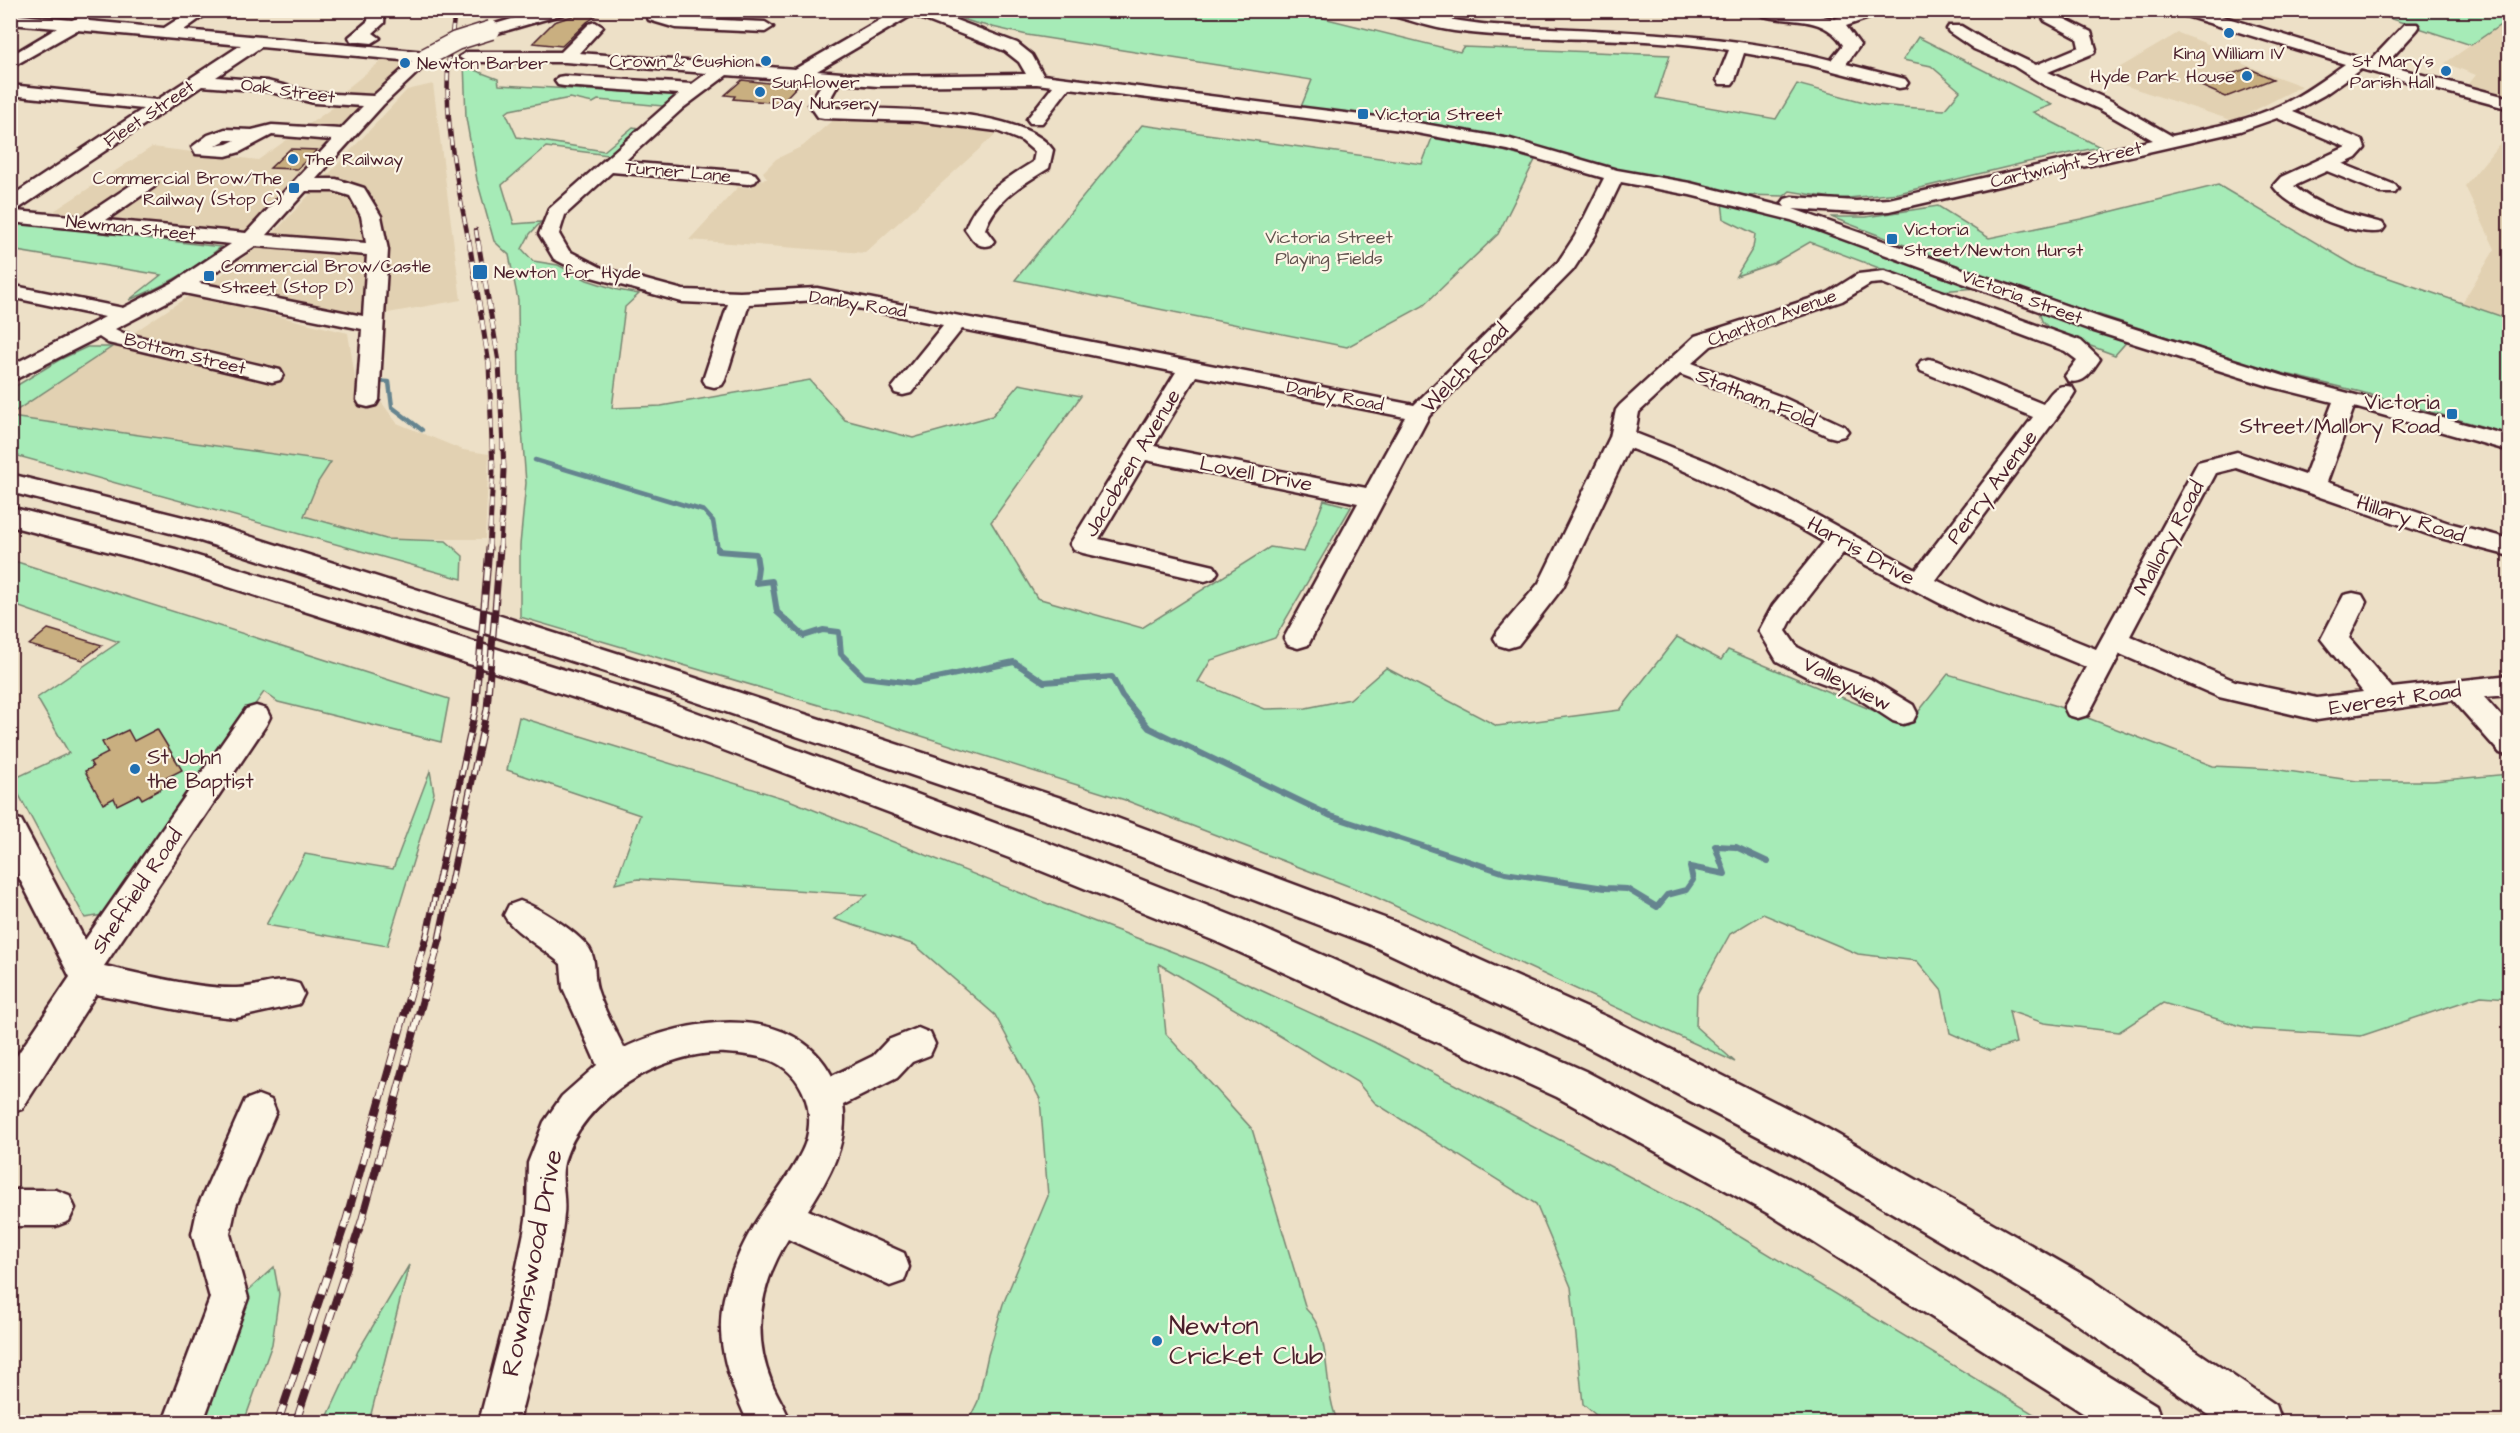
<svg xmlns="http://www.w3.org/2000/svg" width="2520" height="1433" font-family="'Architects Daughter',sans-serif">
<rect width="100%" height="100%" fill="#ede0c7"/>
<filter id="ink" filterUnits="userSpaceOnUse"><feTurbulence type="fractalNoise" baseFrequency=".0167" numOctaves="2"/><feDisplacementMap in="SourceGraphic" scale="12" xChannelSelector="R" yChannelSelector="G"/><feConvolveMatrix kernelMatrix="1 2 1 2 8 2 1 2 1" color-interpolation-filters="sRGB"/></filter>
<g filter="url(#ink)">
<g fill="#e2d1b2">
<polygon points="2509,19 2509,97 2468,85 2476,75 2445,63"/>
<polygon points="2178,33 2232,53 2243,64 2302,86 2234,121 2102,78"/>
<polygon points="385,58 409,61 361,108 245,234 54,211 152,147 258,160 338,104 345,90"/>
<polygon points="433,84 461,300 354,319 210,284 270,237 407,90"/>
<polygon points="835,118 932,124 998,132 865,253 689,240 738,187 750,188 758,180 767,179 763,172 776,159 803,146"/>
<polygon points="2509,132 2509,319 2462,303 2495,249 2465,186"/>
<polygon points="190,295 348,333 360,408 382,403 397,423 463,450 489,454 485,539 386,539 304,516 318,482 330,462 11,417 11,414"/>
</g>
<g fill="#a6ebb7" stroke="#788571" stroke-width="1.5">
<polygon points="1291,10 1460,52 1463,47 1670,55 1656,98 1776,119 1797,84 1875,105 1944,110 1960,91 1931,66 1903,60 1918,37 2052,105 2033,112 2100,147 2028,162 1899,193 1838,199 1790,191 1784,196 1742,195 1625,171 1511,139 1420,122 1301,107 1312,80 1027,35 975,23 938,11"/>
<polygon points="2367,11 2509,11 2509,19 2471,45"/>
<polygon points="472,61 474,70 498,79 499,85 676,95 663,106 598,100 593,103 570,98 510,110 506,113 517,137 604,151 633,127 639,128 608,155 546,147 502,185 514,224 541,222 530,234 522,249 533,261 558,265 587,280 618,290 639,294 625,307 612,408 661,406 810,380 845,420 913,438 992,416 1019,384 1081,396 991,522 1037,598 1142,628 1270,547 1304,552 1324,500 1351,507 1275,638 1211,660 1198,682 1265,709 1306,708 1350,699 1386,668 1497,726 1620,710 1677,637 1721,660 1728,650 1908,725 1948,674 2054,705 2213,766 2273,769 2357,781 2433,781 2509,774 2509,998 2481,996 2361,1036 2251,1029 2163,1003 2119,1032 2044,1023 2009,1011 2016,1043 1990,1051 1950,1033 1942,991 1917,961 1858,954 1763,914 1730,934 1697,994 1696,1027 1735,1062 1369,894 1125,800 880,723 520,617 520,545 526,483 519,390 518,300 509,255 494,241 477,180 466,118 464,62"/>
<polygon points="1142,125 1422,164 1432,138 1503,151 1535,160 1498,234 1423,306 1347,347 1015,280"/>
<polygon points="2218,185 2357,267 2509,319 2509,434 2361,392 2265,369 2017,288 1831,217 1866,217 1938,206 1989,238 2081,219"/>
<polygon points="1722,202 1833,233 1977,288 1940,291 1810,242 1774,263 1736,276 1753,248 1755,234 1724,219"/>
<path d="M10 222 221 247C189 272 167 285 129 300L161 275 11 250Z"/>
<polygon points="2038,309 2129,339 2115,355 2053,332 2042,321"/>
<polygon points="87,347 112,347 11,414 11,389 59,360"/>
<polygon points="11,417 331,462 318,482 304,516 386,539 446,541 463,556 462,579 11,454"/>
<polygon points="11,560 449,699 441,742 278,702 264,692 103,915 85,918 11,780 69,753 37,698 119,642 11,604"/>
<path d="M519 717 789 800 1033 898 1199 962 1374 1042 1714 1221 2047 1422H1604L1583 1404 1571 1287 1536 1204 1375 1103 1357 1082 1159 964 1166 1034 1252 1129 1306 1309C1333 1334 1322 1389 1338 1422H968L978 1401 988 1355 1003 1304 1048 1196 1040 1099 995 1015 915 945 834 919 867 895 638 879 615 884 640 815 507 770Z"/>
<polygon points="430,771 434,793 387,946 266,925 305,854 393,869"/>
<polygon points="409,1265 369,1422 325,1422 358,1351"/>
<polygon points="274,1267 279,1294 272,1344 244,1422 194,1422 240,1298"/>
</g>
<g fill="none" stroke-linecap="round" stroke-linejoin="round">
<g stroke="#65848f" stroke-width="4.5">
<polyline points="374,381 389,382 392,407 422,430"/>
<polyline points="535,460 704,511 713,521 718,550"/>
</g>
<polyline stroke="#65848f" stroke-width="6" points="718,548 718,551 756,554 758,567 756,583 772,581 777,612 804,636 823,630 839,632 841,654 864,677 913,683 1014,662 1044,682 1112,677 1122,696 1149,728 1331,816 1505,873 1605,888 1627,889 1657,907 1667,895 1686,890 1693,880 1690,867 1725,874 1715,846 1736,847 1768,862"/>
</g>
<g fill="#c9af80" stroke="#4a1f2b" stroke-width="1.5">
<polygon points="591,10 605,10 587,22 562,46 533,43 554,22"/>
<polygon points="2248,68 2273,79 2226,97 2201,86"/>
<polygon points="742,80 797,86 781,103 733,99 735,96 725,95"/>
<polygon points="290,149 317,150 297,169 270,168"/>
<polygon points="48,629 102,645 83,660 29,645"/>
<polygon points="157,729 182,770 166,778 170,784 142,799 139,794 117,805 114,798 103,804 85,771 93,767 90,762 108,753 102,742 128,730 134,741"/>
</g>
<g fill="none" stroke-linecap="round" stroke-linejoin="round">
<g stroke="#4a1f2b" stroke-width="5">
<g id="minor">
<path d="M192 10H212L184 30 426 52 434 57 383 105 316 179H336L364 188 381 216 388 250 379 400 376 405 368 407 360 405 357 400 362 329 184 293 115 329 123 333 280 370 283 375 280 380 272 382 108 343 99 337 10 382V366L105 317 10 297V285L123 308 174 282 231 244 10 222V197L143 109 10 95V85L157 100 241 45 77 30 10 68V56L57 28 10 24V14L72 20 81 16 87 18 89 21 164 28ZM261 47 412 61 373 96 314 93 267 81 216 77ZM202 86 267 91 314 103 363 106 341 129 272 125 252 130 225 129 208 135 192 147 196 154 226 156 240 152 272 135 332 140 246 233 106 220 154 187 157 183 154 179H140L83 217 15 211ZM226 140H235L227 144 215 146ZM306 191H334L350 196 361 216 366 243 266 235ZM255 246 367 255 363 316 199 283Z"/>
<polygon points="369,10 385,10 384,23 373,33 380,38 372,43 351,41 349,37 368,21"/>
<polygon points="542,10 569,10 567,13 491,35 483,30 485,27"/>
<path d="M897 10H929L1017 43 1032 55 1043 75 1401 120 1510 139 1617 170 1690 183 1785 207 1782 203 1785 199 1792 197 1856 201 1889 199 2153 140 2099 109 2044 85 2014 66 1974 49 1949 32 1947 29 1949 26H1961L1986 41 2036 65 2079 47 2077 38 2045 21 2043 18 2051 13 2057 15 2091 32 2096 49 2094 53 2048 72 2111 101 2172 136C2209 128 2247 121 2281 105 2304 94 2324 79 2345 64L2176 13 2174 10H2201L2370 61 2405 24H2417L2419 27 2417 30 2385 65 2510 98V109L2361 69 2324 95 2293 112 2362 140 2365 148 2356 158 2343 164 2395 185 2398 189 2395 193H2381L2327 171 2294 186C2319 208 2351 215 2382 223L2385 227 2382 231C2355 238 2289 209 2273 186L2281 177 2346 147 2277 118 2240 131 1889 211 1856 213 1793 209 2104 319 2284 376 2510 436V451L2354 407 2327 482 2449 523 2510 539V556L2433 536 2236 468 2216 473 2130 636 2235 681 2317 698 2363 692 2321 639 2344 595 2353 593 2362 595 2366 602 2349 638 2392 688 2510 675V695L2484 697 2510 726V756L2500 753 2453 700 2317 720 2219 697 2120 654 2088 715 2078 718 2068 715 2064 707 2086 667 1974 621 1843 553 1793 617 1786 631 1797 647 1829 664 1870 679 1913 705 1917 713 1913 721 1903 724 1893 721 1850 693 1809 678 1777 661 1759 631 1773 605 1824 542C1760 505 1697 474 1629 448L1563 587 1518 645 1508 648 1498 645 1494 638 1498 631 1539 583 1610 437 1616 410 1620 405 1695 336 1828 293 1858 274 1884 271 1891 273 2081 341 2100 359C2091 372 2085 385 2068 381L2065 376 2077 360 2065 351 1882 283 1870 284 1842 301 1711 346 1692 363 1782 397 1844 426 1848 431 1844 436 1836 438 1828 436 1766 407 1680 374 1639 412 1635 433 1709 462 1789 500 1916 570 2033 417 1921 371 1918 366 1921 361 1929 359 1937 361 2043 404C2052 392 2056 383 2072 387L2075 392 2072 397 1936 580 1992 607 2096 649 2198 462 2237 452 2305 475 2333 402 2269 386 2088 329 1791 220 1690 195 1621 182 1595 236 1573 270 1429 416 1308 645 1298 648 1288 645 1284 638 1358 503 1146 460 1099 539 1214 566 1218 572 1214 578 1205 581 1083 553 1074 550 1070 544 1176 372 962 329 911 393 903 395 895 393 892 388 943 325 817 300 749 304 725 380 722 385 714 387 706 385 703 380 728 304 682 302 588 276 554 259 539 234 549 209 679 94 564 86 558 85 555 81 558 77 564 76 692 84 707 73 565 62H467L459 57 467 52H561L589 24 595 22 603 27 579 53 795 69ZM912 15 1005 51 1019 62 1026 74 878 76 817 71ZM727 75 823 82 809 104 818 117 824 118 917 121 997 131 1022 141 1035 152 1033 162C1004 180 977 196 965 229 973 240 977 249 991 245L994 241 985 229C996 199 1023 184 1049 168L1053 150C1023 106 880 109 829 108L827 104 839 83 878 86 1037 84 1053 86 1027 119 1030 123H1042L1069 88 1401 130 1508 150 1604 178 1575 236 1558 262 1414 405 817 288 740 292 683 290 602 268 569 251 559 234 565 215 612 172 748 184 755 182 758 178 755 174 748 172 624 162 683 108ZM1196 376 1405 417 1366 488 1154 446Z"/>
<path d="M1381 10C1421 10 1455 23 1494 25 1607 32 1720 31 1831 60L1843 45C1821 8 1771 28 1754 10H1801L1834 19 1861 10H1886L1884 13 1846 26 1860 45 1846 64 1905 79 1908 83 1905 87 1899 88 1810 65 1744 53 1735 80 1732 84H1720L1717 80 1729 50C1638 34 1545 43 1454 31 1431 28 1407 19 1383 13Z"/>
<polygon points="655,12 677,18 765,22 773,27 765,32 676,28 649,20 647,17"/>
<path d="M256 706 266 709 270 717 266 725 104 966C143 974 196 989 236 988 258 988 277 976 299 984L304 994 299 1004 236 1018 199 1014 96 994 22 1109 10 1113V1066L70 977 10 860V817L21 820 85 940 246 709Z"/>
<path d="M520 901C540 908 576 931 589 948 597 960 593 976 597 989 603 1009 615 1029 624 1048 686 1018 793 1001 832 1076L873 1056 888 1040 918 1028 930 1033 935 1044 930 1055 912 1062 897 1078 843 1105C849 1143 828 1179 808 1210L904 1253 909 1267 904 1281 890 1286 788 1239C761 1283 751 1331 771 1381 776 1395 786 1408 790 1422H748C730 1383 714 1342 724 1298 730 1273 741 1247 754 1225 769 1200 789 1178 802 1151 819 1117 805 1072 767 1059 754 1055 740 1054 726 1053 663 1050 581 1099 564 1163 560 1179 566 1197 564 1214 562 1240 555 1265 551 1291 544 1335 528 1378 519 1422H479L508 1310 524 1232 527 1212 528 1163 544 1122 562 1096 597 1065 563 988 561 964C546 950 512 931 504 915L509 905Z"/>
<polygon points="258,1095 271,1100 276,1112 236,1206 230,1234 248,1298 203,1422 163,1422 210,1298 192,1234 198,1206 245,1100"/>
<polygon points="10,1190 56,1190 69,1195 75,1208 69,1221 56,1226 10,1226"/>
</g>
</g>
<g stroke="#4a1f2b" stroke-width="5">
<g id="highway">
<polygon points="10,474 211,524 692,677 1082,805 1395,922 1607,1017 1826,1128 2092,1280 2276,1405 2282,1422 2219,1422 2060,1312 1796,1156 1579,1043 1369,944 1058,825 670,693 194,539 10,492"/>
<polygon points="10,507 175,549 671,703 1038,839 1241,919 1585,1071 1799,1184 2156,1405 2162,1422 2097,1422 1769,1214 1557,1097 1215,941 1012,859 647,721 157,564 10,526"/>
</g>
</g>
<use href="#minor" fill="#fcf5e5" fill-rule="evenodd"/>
<use href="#highway" fill="#fcf5e5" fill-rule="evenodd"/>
<g stroke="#4a1f2b" stroke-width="4.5">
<g id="rail-far3">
<path d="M455 10C453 30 449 50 448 69 445 128 458 186 469 243"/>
<polyline points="476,230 478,243"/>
</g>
</g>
<g stroke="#4a1f2b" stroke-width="5">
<g id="rail-far2">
<polyline points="469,241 489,364 493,472 489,550"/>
<polyline points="478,241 499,362 504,470 500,550"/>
</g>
</g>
<g stroke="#4a1f2b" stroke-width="7">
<g id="rail-far1">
<polyline points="426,939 475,711 489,548"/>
<polyline points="439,939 487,709 500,548"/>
</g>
</g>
<g stroke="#4a1f2b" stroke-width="8">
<g id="rail">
<polyline points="278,1422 346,1221 426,938"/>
<polyline points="296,1422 362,1220 440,938"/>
</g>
</g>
<use href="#rail-far3" stroke="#fcf5e5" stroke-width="3" stroke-dasharray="8" stroke-linecap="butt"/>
<use href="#rail-far2" stroke="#fcf5e5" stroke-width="4" stroke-dasharray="10" stroke-linecap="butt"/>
<use href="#rail-far1" stroke="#fcf5e5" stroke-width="4.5" stroke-dasharray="14" stroke-linecap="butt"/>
<use href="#rail" stroke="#fcf5e5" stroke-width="6" stroke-dasharray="17" stroke-linecap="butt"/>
<g stroke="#4a1f2b" stroke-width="21" stroke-linecap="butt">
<polyline id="minor-bridge" points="426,57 456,41 491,30"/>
</g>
<use href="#minor-bridge" stroke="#fcf5e5" stroke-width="18"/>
</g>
</g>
<g fill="#1f6fb2" stroke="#fcf5e5" stroke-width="2">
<circle cx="2229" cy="33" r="6"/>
<circle cx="766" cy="61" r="6"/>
<circle cx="405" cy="63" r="6"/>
<circle cx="2446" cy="71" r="6"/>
<circle cx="2247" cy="76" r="6"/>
<circle cx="760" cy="92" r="6"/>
<rect x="1357" y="108" width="12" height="12" rx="3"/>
<circle cx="293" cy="159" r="6"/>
<rect x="288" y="182" width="12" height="12" rx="3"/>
<rect x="1886" y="233" width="12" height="12" rx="3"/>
<rect x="472" y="264" width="16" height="16" rx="3"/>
<rect x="203" y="270" width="12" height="12" rx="3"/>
<rect x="2446" y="408" width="12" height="12" rx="3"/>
<circle cx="135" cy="769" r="6"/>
<circle cx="1157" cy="1341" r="6"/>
</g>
<g text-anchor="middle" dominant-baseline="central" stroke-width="4.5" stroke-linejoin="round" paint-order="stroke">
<g font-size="18" fill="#4a1f2b" stroke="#fcf5e5" text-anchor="start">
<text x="2229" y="53" text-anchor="middle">King William IV</text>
<text x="754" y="61" text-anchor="end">Crown &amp; Cushion</text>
<text x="2434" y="61" text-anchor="end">St Mary's<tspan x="2434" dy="21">Parish Hall</tspan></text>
<text x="417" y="63">Newton Barber</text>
<text x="2235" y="76" text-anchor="end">Hyde Park House</text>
<text x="772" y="82">Sunflower<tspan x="772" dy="21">Day Nursery</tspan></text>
<text x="1375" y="114">Victoria Street</text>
<text x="305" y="159">The Railway</text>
<text x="282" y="178" text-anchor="end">Commercial Brow/The<tspan x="282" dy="21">Railway (Stop C)</tspan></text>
<text x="1904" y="229">Victoria<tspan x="1904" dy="21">Street/Newton Hurst</tspan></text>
<text x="221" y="266">Commercial Brow/Castle<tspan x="221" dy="21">Street (Stop D)</tspan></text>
<text x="494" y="272">Newton for Hyde</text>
</g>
<g font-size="18" fill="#4a1f2b" stroke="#fcf5e5">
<text transform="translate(288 91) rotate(8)">Oak Street</text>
<text transform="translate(149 114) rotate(-34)">Fleet Street</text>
<text transform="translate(2066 165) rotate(-13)">Cartwright Street</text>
<text transform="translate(678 172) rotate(5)">Turner Lane</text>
<text transform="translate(131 228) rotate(6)">Newman Street</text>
<text transform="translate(2022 297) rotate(20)">Victoria Street</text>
<text transform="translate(858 304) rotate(9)">Danby Road</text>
<text transform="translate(1772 318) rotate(-20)">Charlton Avenue</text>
<text transform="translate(185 354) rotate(14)">Bottom Street</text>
<text transform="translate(1335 396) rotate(11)">Danby Road</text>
</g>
<g font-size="18" fill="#61524e" stroke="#fcf5e5">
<text x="1329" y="237">Victoria Street<tspan x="1329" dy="21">Playing Fields</tspan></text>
</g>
<g font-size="21" fill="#4a1f2b" stroke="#fcf5e5">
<text transform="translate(1465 368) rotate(-46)">Welch Road</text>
<text transform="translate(1756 398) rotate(22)">Statham Fold</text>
<text transform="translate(1132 463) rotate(-59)">Jacobsen Avenue</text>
<text transform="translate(1256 474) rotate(11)">Lovell Drive</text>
<text transform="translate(1992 487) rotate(-53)">Perry Avenue</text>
<text transform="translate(2411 519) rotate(18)">Hillary Road</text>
<text transform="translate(2169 538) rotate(-62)">Mallory Road</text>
<text transform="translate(1861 551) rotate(29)">Harris Drive</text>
<text transform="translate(1847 684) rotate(27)">Valleyview</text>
<text transform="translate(2395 699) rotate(-8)">Everest Road</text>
<text transform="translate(137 891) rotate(-56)">Sheffield Road</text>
</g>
<g font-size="21" fill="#4a1f2b" stroke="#fcf5e5" text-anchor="end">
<text x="2440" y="402">Victoria<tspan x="2440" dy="24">Street/Mallory Road</tspan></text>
<text x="147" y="757" text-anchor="start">St John<tspan x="147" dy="24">the Baptist</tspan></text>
</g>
<g font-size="26" fill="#4a1f2b" stroke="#fcf5e5">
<text transform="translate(532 1263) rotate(-79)">Rowanswood Drive</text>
</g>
<g font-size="26" fill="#4a1f2b" stroke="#fcf5e5" text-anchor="start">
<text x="1169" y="1326">Newton<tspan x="1169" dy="30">Cricket Club</tspan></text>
</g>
</g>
<rect width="2520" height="1433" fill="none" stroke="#fcf5e5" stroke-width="36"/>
<rect x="18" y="18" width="2484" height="1397" fill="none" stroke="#4a1f2b" stroke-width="2" filter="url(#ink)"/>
</svg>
